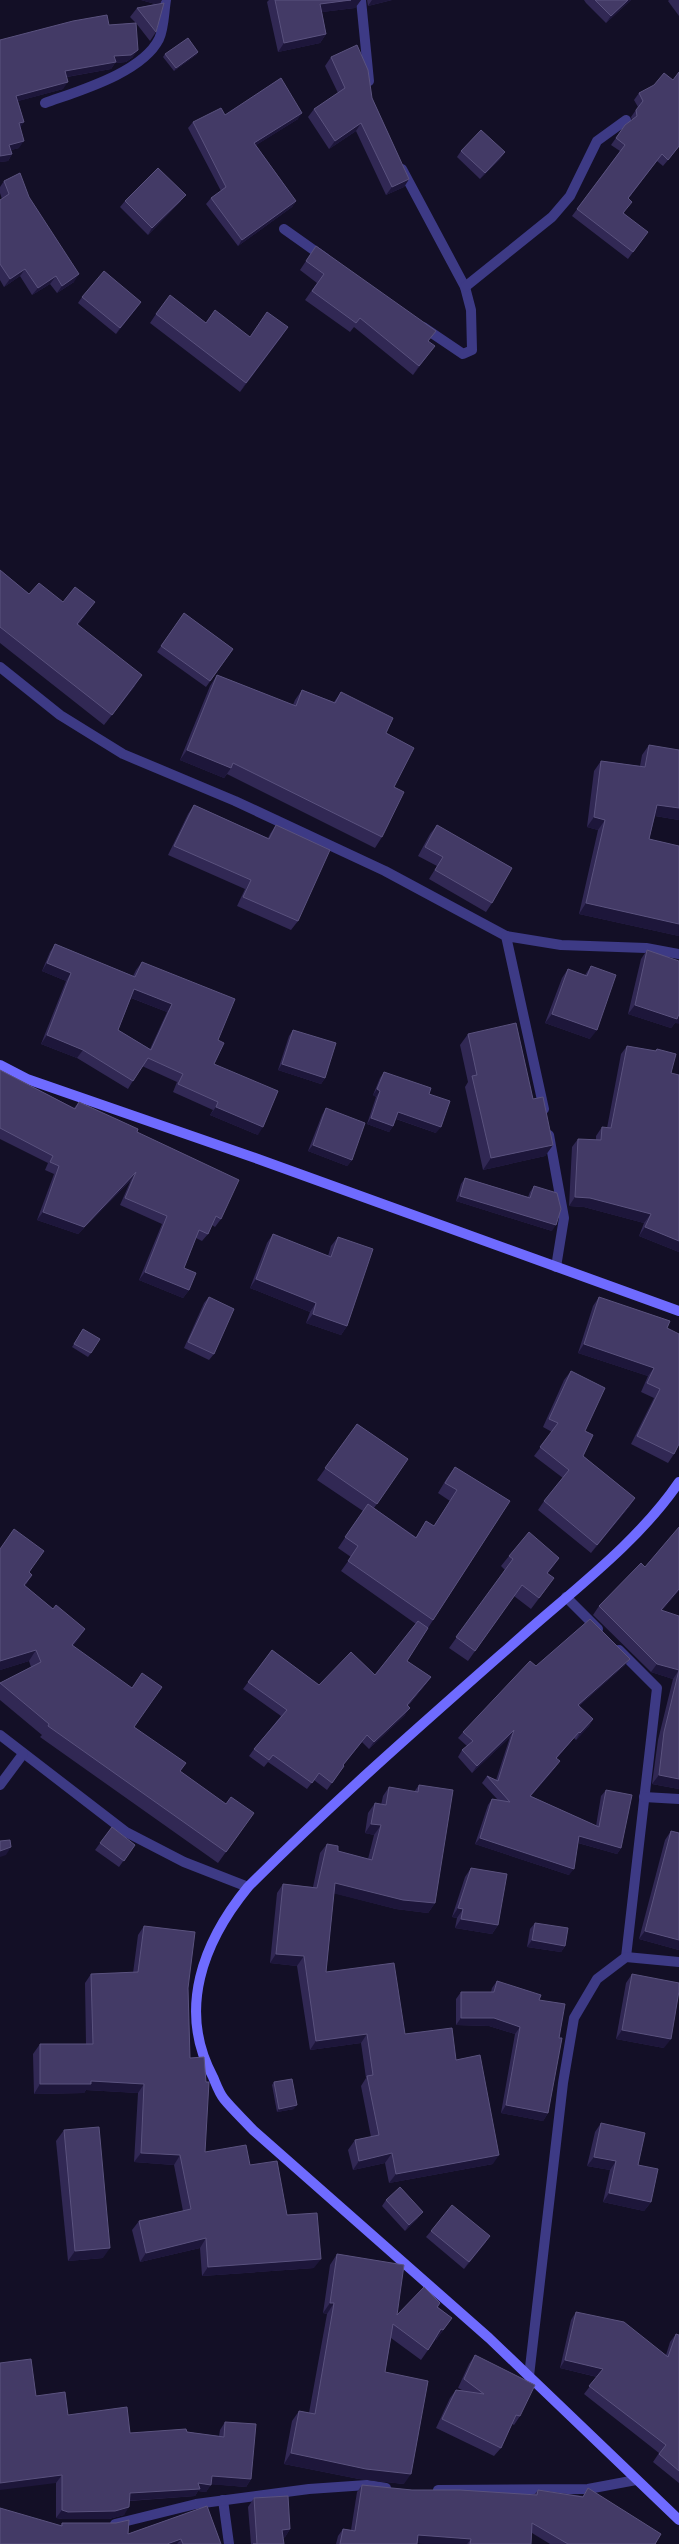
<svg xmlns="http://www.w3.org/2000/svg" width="679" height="2544" font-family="'PT Sans',sans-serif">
<rect width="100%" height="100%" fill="#130f26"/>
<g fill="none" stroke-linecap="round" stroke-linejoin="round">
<g stroke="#3d3a85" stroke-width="10">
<polyline points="361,0 369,81"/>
<path d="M45 103C78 91 142 73 159 39 164 29 164 12 166 0"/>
<polyline points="402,169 465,287 471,310 472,350 463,354 423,327"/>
<polyline points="284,229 325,258"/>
<polyline points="465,287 552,217 570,196 597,141 626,120"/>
<polyline points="0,667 60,715 123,754 235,801 385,871 506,936"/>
<polyline points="544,1109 506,936 561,945 646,948 679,954"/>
<polyline points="549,1135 564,1218 556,1267"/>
<polyline points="566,1597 598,1629"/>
<polyline points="619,1650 657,1688 626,1957"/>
<polyline points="0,1735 126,1832 184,1862 248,1887"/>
<polyline points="0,1785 23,1754"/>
<polyline points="644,1797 679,1799"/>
<polyline points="529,2376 563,2083 574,2018 597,1979 626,1957 679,1962"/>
<polyline points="438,2490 588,2489 636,2480"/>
<polyline points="223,2500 229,2544"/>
<polyline points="115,2524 196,2504 309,2489 367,2485 386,2488"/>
</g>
<g stroke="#6f6bff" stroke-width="10">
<polyline points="0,1065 27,1079 258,1159 679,1311"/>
<path d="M679 1482C638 1542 576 1588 522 1636 429 1718 336 1799 248 1887 203 1942 177 2010 213 2077 216 2084 219 2093 224 2099 233 2110 244 2120 253 2130L489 2338 679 2520"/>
</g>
</g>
<g fill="#312854" fill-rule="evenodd">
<polygon points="141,0 162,0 160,3 156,32 150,41 136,23 133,57 126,62 115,63 111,69 67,77 63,89 18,101 24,122 20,127 19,148 11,150 12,154 8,161 0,162 0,40 109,25 136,23 130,17 137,8 155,4"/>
<polygon points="269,0 361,0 355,8 322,12 326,34 320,43 278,52 267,2"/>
<polygon points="367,0 392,0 368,6"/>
<polygon points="584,0 631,0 606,23 586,3"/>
<polygon points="669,0 679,0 679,16 668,1"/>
<polygon points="198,52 196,55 174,71 163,57 165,54"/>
<polygon points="331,57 372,98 409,179 404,187 386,195 356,131 329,149 308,117 314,109 338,93 325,66"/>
<polygon points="679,72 679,147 663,166 657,161 628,199 624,213 643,238 628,259 572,216 620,151 611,145 625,125 632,120 631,117 638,107 634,100 639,93 673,80"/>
<polygon points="225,115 298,119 256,145 296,201 292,207 238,246 206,204 211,198 221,191 188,128 193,122"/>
<polygon points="461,151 505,152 500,159 480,179 457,157"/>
<polygon points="4,181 29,197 74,282 57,293 50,284 32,295 20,276 4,287 0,280 0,200 2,199 0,193 0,187"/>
<polygon points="125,201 181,201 148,235 120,207"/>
<polygon points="316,246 428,341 428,355 413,375 354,327 350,332 305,300 317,283 300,270"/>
<polygon points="82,297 141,302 116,334 78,303"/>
<polygon points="156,314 206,323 250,337 282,336 240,392 150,323"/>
<polygon points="0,570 29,594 63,602 87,613 78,625 135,686 104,725 0,643"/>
<polygon points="184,613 233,649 206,687 157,652"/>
<polygon points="217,675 293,705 295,700 302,690 334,702 341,692 386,733 394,787 382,837 375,848 227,774 224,778 180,760 210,686"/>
<polygon points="649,745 679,820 655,816 649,839 679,846 679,936 579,914 598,830 587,827 594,771 601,761 640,766 642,755"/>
<polygon points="194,805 268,838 270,834 276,825 298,921 291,930 237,906 245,889 168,855 188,814"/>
<polygon points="437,825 492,903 486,912 429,879 437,866 418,856 430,834"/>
<path d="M55 944 133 976 136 970 142 962 218 1040 214 1064 258 1135 210 1115 213 1110 173 1092 177 1082 142 1066 128 1089 77 1058 41 1044 66 981 42 971 50 952ZM131 998 167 1012 150 1049 118 1030Z"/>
<polygon points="647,950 675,1023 671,1028 628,1014 641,959"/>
<polygon points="591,966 590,1039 545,1023 562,978 568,969 585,975"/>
<polygon points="293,1030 325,1078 321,1084 278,1070 289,1036"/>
<polygon points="468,1034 533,1099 553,1145 545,1156 483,1170 465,1087 468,1082 460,1045"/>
<polygon points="627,1046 655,1051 657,1049 671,1073 679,1252 639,1236 644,1223 584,1207 569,1206 572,1147 578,1139 596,1140 596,1136 602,1127 607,1128 621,1054"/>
<polygon points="0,1070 74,1108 79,1102 137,1132 221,1219 215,1227 212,1225 208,1234 202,1241 196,1238 184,1268 189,1290 183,1298 139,1280 162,1224 120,1205 131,1180 78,1234 37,1220 54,1174 45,1170 48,1163 0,1139"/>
<polygon points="384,1072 429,1094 436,1133 396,1119 393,1126 389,1132 367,1124 376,1097 373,1095 380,1078"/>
<polygon points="326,1108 352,1160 347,1166 308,1151 322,1115"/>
<polygon points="465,1178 528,1197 530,1192 534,1186 552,1231 456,1201 461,1184"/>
<polygon points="273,1234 328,1256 331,1246 338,1237 347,1326 341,1335 306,1323 310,1312 250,1288 267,1243"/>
<polygon points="209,1297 214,1354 209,1360 184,1348 204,1303"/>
<polygon points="599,1297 667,1328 674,1454 668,1463 631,1444 654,1398 641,1392 648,1376 578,1353 593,1306"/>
<polygon points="81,1332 91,1353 88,1357 72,1347"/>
<polygon points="571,1371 585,1431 583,1456 635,1498 629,1507 591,1553 538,1510 544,1501 563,1478 534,1456 552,1432 543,1427 564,1380"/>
<polygon points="357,1424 408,1459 374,1508 416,1537 426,1521 434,1526 450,1501 438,1493 447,1478 455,1467 510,1501 428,1628 407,1661 431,1677 426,1684 408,1706 405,1715 369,1749 362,1742 343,1765 344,1766 327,1790 314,1780 307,1789 268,1762 264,1767 249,1756 254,1749 281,1716 243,1689 272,1650 319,1685 375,1675 416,1624 341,1571 351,1557 338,1548 363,1511 317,1480"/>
<polygon points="509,1556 559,1558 548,1573 546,1589 531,1609 514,1596 468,1661 449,1648 505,1570 501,1566"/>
<polygon points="29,1572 32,1575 25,1586 53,1609 85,1629 73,1646 134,1727 180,1771 226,1804 254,1813 218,1863 40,1737 42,1735 0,1700 0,1683 31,1667 29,1661 0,1670"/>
<polygon points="599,1606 662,1611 679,1616 679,1789 652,1784 658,1740 673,1679 651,1672 593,1615"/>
<polygon points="625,1665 579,1706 593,1719 589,1726 576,1740 574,1738 556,1759 560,1761 555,1768 531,1796 596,1826 601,1796 606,1790 621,1848 617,1854 578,1843 569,1875 475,1844 488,1805 492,1799 498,1800 482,1783 487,1776 496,1780 510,1737 472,1773 458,1757 462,1750 467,1746 458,1738 463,1732 536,1666"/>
<polygon points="419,1785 435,1903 428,1913 396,1909 334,1893 326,1972 405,2034 456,2060 493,2164 389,2183 385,2163 353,2170 348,2150 355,2140 371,2137 361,2086 366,2078 361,2043 310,2050 297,1966 270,1963 277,1893 283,1884 313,1887 320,1853 327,1844 338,1851 368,1859 374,1835 365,1833 368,1813 375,1803 381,1805 383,1796 389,1787 414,1792"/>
<polygon points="112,1827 135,1845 119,1867 95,1850"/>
<polygon points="671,1831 679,1833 679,1950 639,1939 665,1840"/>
<polygon points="471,1868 498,1925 492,1934 455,1928 457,1918 452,1917 465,1877"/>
<polygon points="535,1923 565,1946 561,1952 527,1947 530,1929"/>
<polygon points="144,1926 188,1988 190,2058 205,2152 250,2165 287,2215 314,2268 202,2276 200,2248 140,2262 132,2230 139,2221 183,2211 174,2165 134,2162 138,2093 86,2090 84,2093 34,2094 33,2054 40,2044 86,2044 85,1983 91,1974 133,1973 138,1935"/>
<polygon points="632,1974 664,2048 616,2039 626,1983"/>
<polygon points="497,1981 539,2000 559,2038 548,2113 543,2121 501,2113 515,2034 489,2026 456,2025 456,1999 461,1992 491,1992 492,1988"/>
<polygon points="274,2082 294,2109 277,2112 272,2085"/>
<polygon points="601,2123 638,2165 651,2202 644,2211 603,2202 610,2170 587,2166 595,2132"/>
<polygon points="64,2130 103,2258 68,2261 56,2141"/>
<polygon points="386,2200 418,2218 405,2231 382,2206"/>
<polygon points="431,2231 486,2242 464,2269 426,2237"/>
<polygon points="337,2254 397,2315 440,2303 438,2307 452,2318 436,2340 435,2340 421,2360 391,2338 385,2372 404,2484 359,2479 284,2464 292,2421 299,2411 309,2413 327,2314 323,2313 330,2265"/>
<polygon points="576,2312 666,2355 670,2342 676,2334 679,2388 679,2483 653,2462 659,2453 584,2394 597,2377 560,2368 571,2320"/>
<polygon points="475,2355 520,2416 514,2425 512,2424 501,2448 494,2456 436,2428 450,2398 456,2390 462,2390 458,2388 469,2364"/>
<polygon points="36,2396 68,2415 130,2433 187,2432 219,2436 220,2430 225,2422 251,2479 246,2487 211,2484 206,2492 198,2491 195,2496 130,2501 124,2515 109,2519 63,2519 56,2518 56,2483"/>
<polygon points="362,2485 412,2490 534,2495 538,2490 583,2496 588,2488 656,2544 550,2544 532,2533 531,2544 431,2544 417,2543 417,2544 336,2544 338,2536 343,2529 351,2530 357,2492"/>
<polygon points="254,2498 290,2529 285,2537 283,2538 284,2544 251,2544 248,2507"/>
<polygon points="207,2506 221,2544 0,2544 61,2525 62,2523 128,2534"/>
</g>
<g fill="#1d163a">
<polygon points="141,0 162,0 159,5"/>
<polygon points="351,0 361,0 355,8 314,13 320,4"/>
<polygon points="372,0 392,0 368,6"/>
<polygon points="628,0 631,0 606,23 611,16"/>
<polygon points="326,34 320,43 278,52 284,43"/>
<polygon points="138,50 133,57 126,62 115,63 111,69 60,78 65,71 114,56"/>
<polygon points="198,52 196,55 174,71 176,68"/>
<polygon points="68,82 63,89 11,103 16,96"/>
<polygon points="302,113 298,119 250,149 254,143"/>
<polygon points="24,122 19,129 19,123"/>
<polygon points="361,123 356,131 329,149 335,141"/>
<polygon points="24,141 19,148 4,152 9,145"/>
<polygon points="505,152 500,159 480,179 485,173"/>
<polygon points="12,154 8,161 0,162 0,156"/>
<polygon points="409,179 404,187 386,195 392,187"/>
<polygon points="186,195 181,201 148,235 152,228"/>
<polygon points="296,201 292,207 238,246 242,240"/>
<polygon points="25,269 20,276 4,287 10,279"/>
<polygon points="79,274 74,282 57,293 62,286"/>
<polygon points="56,276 50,284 32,295 38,288"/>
<polygon points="141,302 137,308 116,334 120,328"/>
<polygon points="288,327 282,336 240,392 246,383"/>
<polygon points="435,346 428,355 413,375 419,366"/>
<polygon points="95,602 87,613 70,635 77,624"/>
<polygon points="142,675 135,686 104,725 112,715"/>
<polygon points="187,750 231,768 224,778 180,760"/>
<polygon points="657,805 679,808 679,820 650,815"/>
<polygon points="594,817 605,820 598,830 587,827"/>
<polygon points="586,903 679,924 679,936 579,914"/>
<polygon points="47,963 71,973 66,981 42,971"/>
<polygon points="134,989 172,1004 167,1012 129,997"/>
<polygon points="635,1005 679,1013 679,1024 675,1023 671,1028 628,1014"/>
<polygon points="552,1014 597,1030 590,1039 545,1023"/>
<polygon points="47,1035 83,1050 77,1058 41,1044"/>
<polygon points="282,1064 325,1078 321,1084 278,1070"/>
<polygon points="377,1089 380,1091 376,1097 373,1095"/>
<polygon points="216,1107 263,1127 258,1135 210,1115"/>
<polygon points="398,1112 441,1127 436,1133 394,1118"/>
<polygon points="371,1118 393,1126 389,1132 367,1124"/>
<polygon points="313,1145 352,1160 347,1166 308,1151"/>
<polygon points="553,1145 545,1156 483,1170 491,1158"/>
<polygon points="136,1172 131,1180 78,1234 37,1220 43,1212"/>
<polygon points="460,1196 556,1225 552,1231 456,1201"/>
<polygon points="575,1197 590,1198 651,1214 644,1223 584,1207 569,1206"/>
<polygon points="645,1227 679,1241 679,1252 639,1236"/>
<polygon points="145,1272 189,1290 183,1298 139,1280"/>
<polygon points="256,1279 316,1303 310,1312 250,1288"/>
<polygon points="313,1314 347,1326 341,1335 306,1323"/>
<polygon points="584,1344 654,1368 648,1376 578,1353"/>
<polygon points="635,1498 629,1507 591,1553 597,1545"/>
<polygon points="559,1558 552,1569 539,1584 547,1573"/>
<polygon points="679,1589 679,1591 655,1619 661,1610"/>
<polygon points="85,1629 78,1640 64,1656 72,1645"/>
<polygon points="36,1650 29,1661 0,1670 0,1661"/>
<polygon points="630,1659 625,1665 573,1711 578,1705"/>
<polygon points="657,1664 679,1670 673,1679 651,1672"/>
<polygon points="431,1677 426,1684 402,1712 407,1705"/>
<polygon points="410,1708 405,1715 369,1749 374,1742"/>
<polygon points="593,1719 589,1726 576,1740 580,1733"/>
<polygon points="514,1730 510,1737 472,1773 477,1766"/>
<polygon points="579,1732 574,1738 551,1765 556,1758"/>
<polygon points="367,1735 362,1742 338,1772 343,1765"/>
<polygon points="560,1761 555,1768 525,1802 530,1796"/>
<polygon points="659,1775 679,1779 679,1789 652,1784"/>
<polygon points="371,1824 381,1825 374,1835 365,1833"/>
<polygon points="579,1836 621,1848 617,1854 575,1842"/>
<polygon points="480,1838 574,1869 569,1875 475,1844"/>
<polygon points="11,1847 6,1855 0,1857 0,1851"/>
<polygon points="335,1883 435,1903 428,1913 396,1909 328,1892"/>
<polygon points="458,1908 463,1909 457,1918 452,1917"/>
<polygon points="461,1919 498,1925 492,1934 455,1928"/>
<polygon points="645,1931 679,1940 679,1950 639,1939"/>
<polygon points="532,1940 565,1946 561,1952 527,1947"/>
<polygon points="276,1954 304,1956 297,1966 270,1963"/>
<polygon points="461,2018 494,2018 520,2027 515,2034 489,2026 456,2025"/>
<polygon points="622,2030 671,2039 664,2048 616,2039"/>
<polygon points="367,2034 361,2043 310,2050 316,2041"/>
<polygon points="91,2081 144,2084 138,2093 86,2090 84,2093 34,2094 40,2084"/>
<polygon points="297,2105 294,2109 277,2112 279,2109"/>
<polygon points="506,2105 548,2113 543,2121 501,2113"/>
<polygon points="141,2153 180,2155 174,2165 134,2162"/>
<polygon points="392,2153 385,2163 353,2170 359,2161"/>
<polygon points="499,2155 493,2164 389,2183 396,2174"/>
<polygon points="594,2157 616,2161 610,2170 587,2166"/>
<polygon points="609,2193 651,2202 644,2211 603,2202"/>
<polygon points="423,2212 418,2218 405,2231 409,2225"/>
<polygon points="490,2236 486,2242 464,2269 469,2262"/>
<polygon points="206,2238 200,2248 140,2262 146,2253"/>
<polygon points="110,2248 103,2258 68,2261 75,2251"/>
<polygon points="321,2259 314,2268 202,2276 208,2267"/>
<polygon points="330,2303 334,2303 327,2314 323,2313"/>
<polygon points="452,2318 436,2340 434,2340 441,2329"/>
<polygon points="565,2360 603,2369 598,2377 560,2368"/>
<polygon points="291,2453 411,2474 404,2484 359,2479 284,2464"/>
<polygon points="62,2475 56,2483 0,2490 0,2483"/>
<polygon points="212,2476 251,2479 246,2487 207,2484"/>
<polygon points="198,2483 211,2485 206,2492 198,2491 195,2496 124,2501 130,2493"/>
<polygon points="129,2507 124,2515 109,2519 63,2519 56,2518 62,2510"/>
<polygon points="290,2529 285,2537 276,2538 282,2530"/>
<polygon points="418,2535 471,2539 467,2544 431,2544 413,2543"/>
<polygon points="181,2539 177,2544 167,2544"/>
</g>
<g fill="#433a66" stroke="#5a527e" fill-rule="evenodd">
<polygon points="275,0 351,0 320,4 326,34 284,43"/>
<polygon points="595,0 628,0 611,16"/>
<polygon points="164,3 156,32 137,8"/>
<polygon points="107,15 109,25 136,23 138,50 131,55 114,56 116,62 65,71 68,82 16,96 24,122 19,123 24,141 9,145 12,154 0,156 0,40 73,21"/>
<polygon points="188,38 198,52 176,68 165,54"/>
<polygon points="357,45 368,70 372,98 409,179 392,187 361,123 335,141 314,109 345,88 331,57"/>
<polygon points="679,72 679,146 668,160 662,154 628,198 632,202 623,213 648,232 633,252 577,209 625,145 616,138 625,125 637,116 636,110 643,101 639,93 654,85 664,73 673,80"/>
<polygon points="281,78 302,113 254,143 296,201 242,240 211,198 226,187 193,122 221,108 225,115"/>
<polygon points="481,130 505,152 485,173 461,151"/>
<polygon points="158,168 186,195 152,228 125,201"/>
<polygon points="20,173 29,197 79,274 62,286 56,276 38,288 25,269 10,279 0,264 0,200 9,194 4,181"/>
<polygon points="316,246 436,331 428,341 435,346 419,366 360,318 356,323 312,291 324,274 306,261"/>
<polygon points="104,271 141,302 120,328 82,297"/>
<polygon points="170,295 206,323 215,310 250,337 267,312 288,327 246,383 156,314"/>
<polygon points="0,570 29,594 39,583 63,602 75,587 95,602 77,624 142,675 112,715 0,627"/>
<polygon points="184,613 233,649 210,681 161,646"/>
<polygon points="217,675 296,706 302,690 335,703 341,692 393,718 386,733 414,748 394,787 404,792 382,837 233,763 231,768 187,750"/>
<polygon points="649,745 679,750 679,808 657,805 649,839 679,846 679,924 586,903 605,820 594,817 601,761 645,767"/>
<polygon points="194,805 269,839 276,825 330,850 298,921 243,897 251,880 174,846"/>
<polygon points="437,825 512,868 492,903 435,870 443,857 425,847"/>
<path d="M55 944 135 977 142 962 235 999 218 1040 224 1043 214 1064 278 1091 263 1127 216 1107 218 1102 178 1084 183 1074 148 1058 133 1081 83 1050 47 1035 71 973 47 963ZM134 989 172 1004 151 1050 118 1030Z"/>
<polygon points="647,950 679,961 679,1014 677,1019 635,1005"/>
<polygon points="591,966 616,975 597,1030 552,1014 568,969 587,976"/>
<polygon points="516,1023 533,1099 543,1097 553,1145 491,1158 472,1076 477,1075 468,1034"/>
<polygon points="293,1030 336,1043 325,1078 282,1064"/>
<polygon points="627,1046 656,1051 657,1049 676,1054 671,1073 679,1075 679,1241 645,1227 651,1214 590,1198 575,1197 578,1139 601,1140 602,1127 611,1128"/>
<polygon points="0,1070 75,1109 79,1102 138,1129 137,1132 239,1180 221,1219 216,1216 208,1234 199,1230 184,1268 196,1273 189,1290 145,1272 167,1216 125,1198 136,1172 84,1227 43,1212 59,1166 50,1162 53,1156 0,1128"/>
<polygon points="384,1072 431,1088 429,1094 450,1101 441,1127 398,1112 393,1126 371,1118 380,1091 377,1089"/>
<polygon points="326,1108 365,1123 352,1160 313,1145"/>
<polygon points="465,1178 530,1198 534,1186 557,1193 561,1209 556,1225 460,1196"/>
<polygon points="273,1234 331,1257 338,1237 373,1249 347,1326 313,1314 316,1303 256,1279"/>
<polygon points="209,1297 234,1309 214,1354 188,1342"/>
<polygon points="599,1297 670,1321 667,1328 679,1334 679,1444 674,1454 637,1436 660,1389 647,1383 654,1368 584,1344"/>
<polygon points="83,1329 100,1339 91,1353 74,1344"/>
<polygon points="571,1371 605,1388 585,1431 593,1435 583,1456 635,1498 597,1545 544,1501 569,1470 540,1447 558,1423 549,1419"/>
<polygon points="357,1424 408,1459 377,1504 325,1468"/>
<polygon points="455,1467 510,1501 433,1620 348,1561 358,1546 345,1537 368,1504 416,1538 426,1521 434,1526 457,1490 445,1483"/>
<polygon points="679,1527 679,1589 661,1610 679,1616 679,1779 659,1775 664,1732 679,1670 657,1664 599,1606 641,1563 645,1567"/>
<polygon points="14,1529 44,1551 29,1572 32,1575 24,1585 53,1609 56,1605 85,1629 72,1645 132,1688 142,1673 162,1687 134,1727 186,1763 180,1771 226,1804 231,1797 254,1813 226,1852 48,1726 49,1724 0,1683 41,1662 36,1650 0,1661 0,1549"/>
<polygon points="529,1532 559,1558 547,1573 554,1578 539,1598 522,1585 475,1651 456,1637 513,1559 509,1556"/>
<polygon points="590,1619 630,1659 578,1705 593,1719 580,1733 579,1732 556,1758 560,1761 530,1796 599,1827 606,1790 632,1795 621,1848 579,1836 574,1869 480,1838 492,1799 510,1802 487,1776 498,1781 514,1730 477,1766 462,1750 473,1741 463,1732 530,1661 536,1666"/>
<polygon points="418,1621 428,1628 407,1661 431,1677 407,1705 410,1708 374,1742 367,1735 343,1765 344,1766 332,1783 319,1773 312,1783 273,1755 269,1760 254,1749 287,1710 248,1682 272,1650 319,1685 351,1652 375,1675"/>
<polygon points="419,1785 453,1790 435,1903 403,1900 335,1883 326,1972 394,1963 405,2034 452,2028 456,2060 480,2055 499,2155 396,2174 392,2153 359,2161 355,2140 379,2135 367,2076 373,2075 367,2034 316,2041 304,1956 276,1954 283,1884 317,1888 327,1844 338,1846 338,1851 372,1860 381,1825 371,1824 375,1803 386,1805 389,1787 418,1792"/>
<polygon points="112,1827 135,1845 124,1861 100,1843"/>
<polygon points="671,1831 679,1833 679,1940 645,1931"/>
<polygon points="10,1840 11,1847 0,1851 0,1841"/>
<polygon points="471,1868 507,1874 498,1925 461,1919 463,1909 458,1908"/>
<polygon points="535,1923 568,1928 565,1946 532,1940"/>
<polygon points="144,1926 195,1932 188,1988 190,2058 204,2057 206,2082 209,2082 205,2152 246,2145 250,2165 277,2161 287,2215 317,2213 321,2259 208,2267 206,2238 146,2253 139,2221 191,2209 180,2155 141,2153 144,2084 91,2081 91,2084 40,2084 40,2044 93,2044 91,1974 138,1972"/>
<polygon points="632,1974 679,1983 679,1991 671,2039 622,2030"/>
<polygon points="497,1981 541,1995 539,2000 565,2004 559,2038 562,2038 548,2113 506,2105 520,2027 494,2018 461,2018 461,1992 494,1992"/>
<polygon points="292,2079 297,2105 279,2109 274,2082"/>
<polygon points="601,2123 645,2133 638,2165 658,2169 651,2202 609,2193 616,2161 594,2157"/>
<polygon points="99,2127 110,2248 75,2251 64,2130"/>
<polygon points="400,2187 423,2212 409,2225 386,2200"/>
<polygon points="452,2205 490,2236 469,2262 431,2231"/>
<polygon points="337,2254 404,2265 397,2315 424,2287 440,2303 437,2307 452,2318 443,2330 441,2329 428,2350 393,2324 385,2372 428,2381 411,2474 366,2469 291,2453 299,2411 315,2414 334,2303 330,2303"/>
<polygon points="576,2312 624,2322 668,2357 676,2334 679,2335 679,2471 659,2454 666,2445 589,2386 603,2369 565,2360"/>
<polygon points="475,2355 535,2385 520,2416 516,2415 501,2448 442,2419 456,2390 484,2394 464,2379"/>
<polygon points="31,2359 36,2396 65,2392 68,2415 127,2407 130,2433 186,2429 187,2432 224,2437 225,2422 256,2424 251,2479 212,2476 211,2485 198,2483 200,2489 130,2493 129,2507 115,2511 68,2512 62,2510 62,2475 0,2483 0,2363"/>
<polygon points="362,2485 412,2490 460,2490 537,2495 538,2490 583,2497 588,2488 661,2534 655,2544 656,2544 568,2544 532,2523 531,2544 470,2544 471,2539 418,2535 417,2544 340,2544 343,2529 355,2531"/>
<polygon points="288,2496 290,2529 282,2530 284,2544 253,2544 257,2544 254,2498"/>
<polygon points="207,2506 221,2544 183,2544 181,2539 167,2544 0,2544 0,2508 62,2526 62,2523 116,2523 129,2520 128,2534"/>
</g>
</svg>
